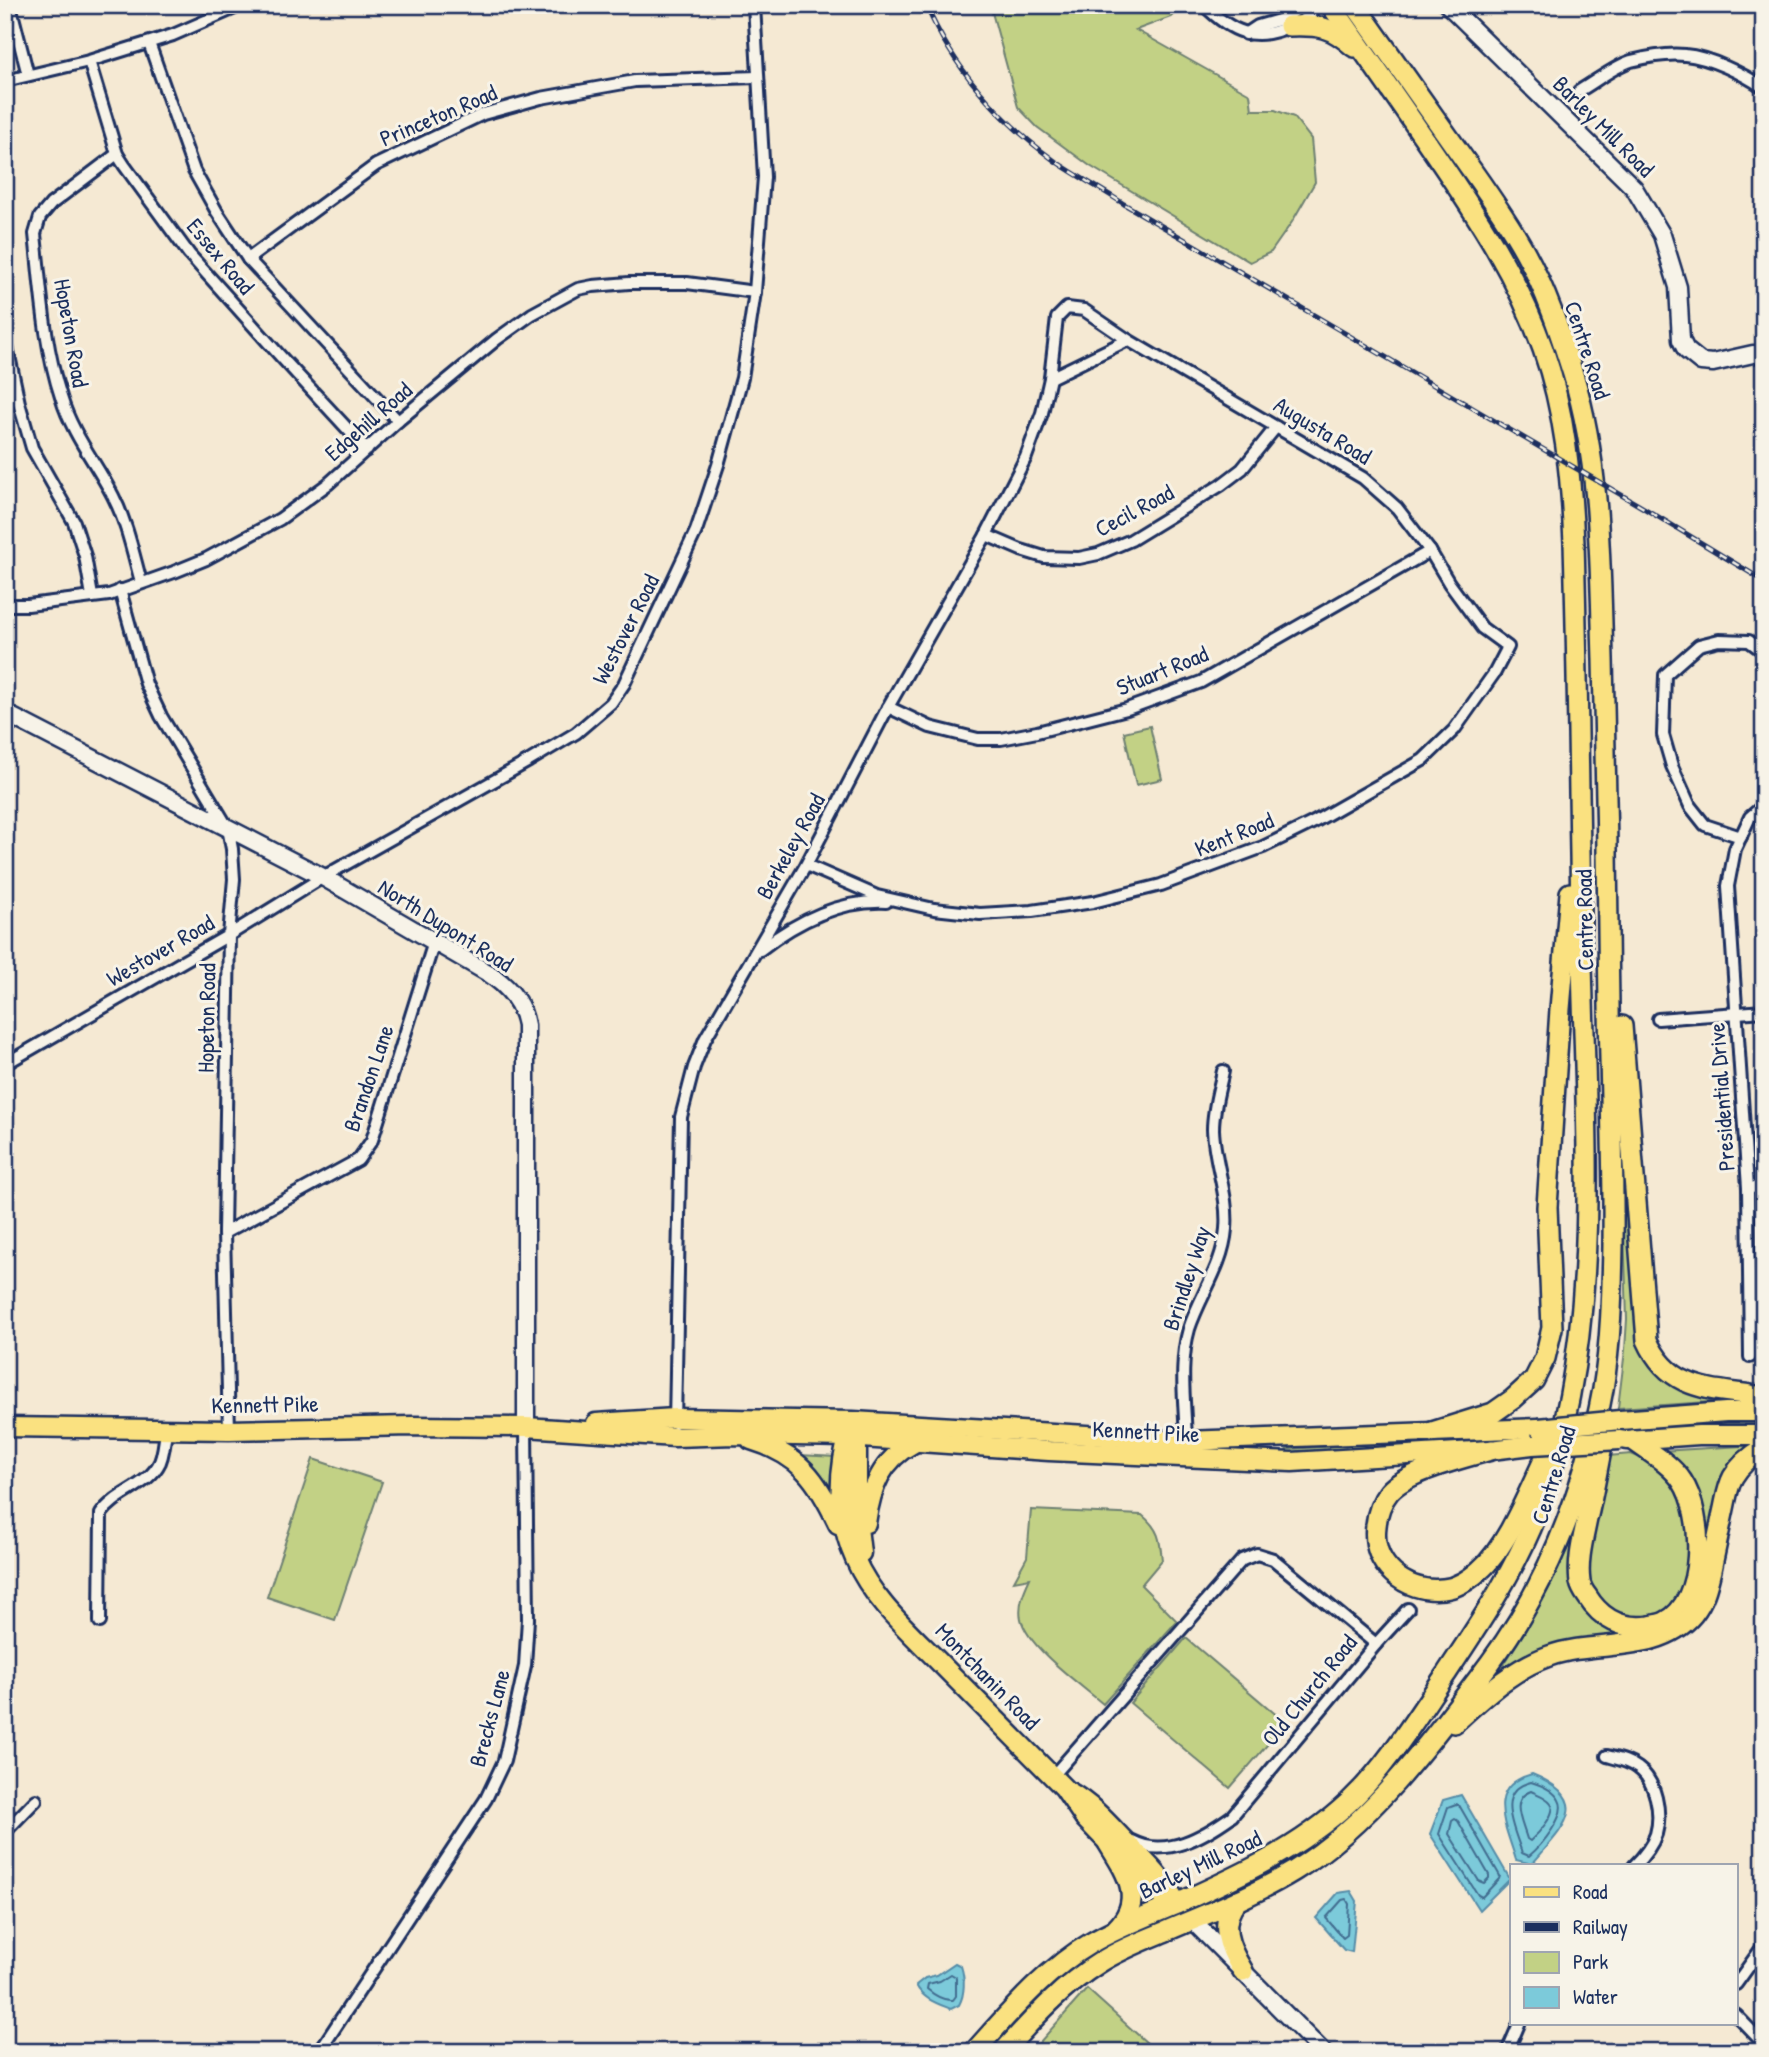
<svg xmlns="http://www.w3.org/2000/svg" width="1769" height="2057" font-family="'Patrick Hand',sans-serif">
<rect width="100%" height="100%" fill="#f5e9d3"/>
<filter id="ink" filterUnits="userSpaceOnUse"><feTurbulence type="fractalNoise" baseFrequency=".0143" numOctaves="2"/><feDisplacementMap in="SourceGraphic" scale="14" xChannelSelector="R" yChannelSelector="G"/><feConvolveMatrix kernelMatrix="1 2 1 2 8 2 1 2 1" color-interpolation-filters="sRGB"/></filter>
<g filter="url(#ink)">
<g fill="#c2d185" stroke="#6e8072" stroke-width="2">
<polygon points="990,5 1177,5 1178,9 1171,17 1136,30 1250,94 1252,110 1275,110 1294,117 1311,139 1315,182 1292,222 1271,252 1250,262 1090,166 1037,127 1018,107"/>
<polygon points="1150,726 1162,779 1136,785 1124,732"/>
<polygon points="1620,1107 1649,1357 1724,1401 1618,1408 1625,1350 1627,1319"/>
<polygon points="1764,1419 1764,1427 1623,1433 1620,1430 1624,1426"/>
<polygon points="1524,1434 1537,1438 1287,1456 1284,1452 1288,1449"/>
<polygon points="1758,1445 1707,1547 1661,1451"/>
<polygon points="1631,1454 1651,1462 1665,1470 1688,1511 1692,1561 1680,1599 1656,1618 1615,1616 1589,1590 1587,1545 1608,1456"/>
<polygon points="799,1455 836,1457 833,1471 833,1491 815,1470"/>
<polygon points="313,1459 382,1482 335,1620 267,1597"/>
<path d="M1031 1510 1142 1515C1159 1529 1160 1539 1162 1560L1141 1585 1177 1621 1103 1704C1081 1685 1028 1648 1021 1619 1018 1604 1024 1591 1030 1578L1014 1581 1027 1557Z"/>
<polygon points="1580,1519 1574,1578 1631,1632 1498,1674 1525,1631 1554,1579"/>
<polygon points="1186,1638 1286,1723 1230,1788 1130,1703"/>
<polygon points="1087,1989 1157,2052 1031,2052"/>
</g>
<g fill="#7ccada" stroke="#558ca8" stroke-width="2">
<path d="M1532 1774C1595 1800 1564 1827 1532 1864L1516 1860C1506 1826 1484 1787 1532 1774Z"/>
<polygon points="1461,1795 1510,1879 1479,1910 1430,1834 1443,1800"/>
<polygon points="1351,1891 1357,1901 1352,1952 1344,1950 1316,1918 1338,1893"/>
<path d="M955 1963 961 1966C965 1978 965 1994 959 2005L951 2009C936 2003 923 1999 916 1985L925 1978 937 1975Z"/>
</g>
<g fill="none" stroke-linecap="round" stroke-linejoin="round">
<g stroke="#426d90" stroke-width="2">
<path d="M1531 1782C1541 1785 1554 1790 1559 1800 1568 1815 1540 1847 1529 1856L1522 1853C1514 1828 1494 1791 1531 1782Z"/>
<path d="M1531 1791C1537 1794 1547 1797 1551 1803 1558 1813 1537 1835 1530 1841L1527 1839C1522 1822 1509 1799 1531 1791Z"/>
<polygon points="1456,1804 1459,1805 1500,1876 1499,1879 1482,1897 1478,1895 1439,1834 1448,1807"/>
<polygon points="1455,1819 1458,1821 1489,1875 1489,1878 1484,1883 1479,1881 1449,1834 1452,1821"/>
<polygon points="1346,1899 1349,1904 1347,1935 1343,1938 1326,1918 1342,1900"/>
<path d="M951 1974 956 1977V1996L953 2000C944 2001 934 1995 927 1989L928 1984 940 1981Z"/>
</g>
<g stroke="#1b2f5e" stroke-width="16">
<g id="street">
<polyline points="10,5 28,75"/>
<path d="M1204 5C1231 32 1254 43 1290 26 1295 23 1306 19 1310 15 1312 12 1313 8 1315 5"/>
<polyline points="1246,34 1258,26 1279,20 1305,5"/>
<polyline points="149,43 194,171 217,212 248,259 398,421"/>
<polyline points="89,61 117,154 124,165 189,254 283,359 367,450"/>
<polyline points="5,81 89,61 173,35 242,5"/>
<path d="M1579 91C1595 82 1613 67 1631 61 1647 57 1668 53 1685 55 1709 57 1744 74 1764 88"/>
<path d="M117 154 51 204 40 217 35 234C41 289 44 345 61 397 72 434 96 463 113 496 127 523 133 553 141 582"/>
<polyline points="248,259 376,165 483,114 541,98 635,81 757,77"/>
<polyline points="5,337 19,403 32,448 74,522 85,556 92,596"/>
<polyline points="1050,378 1128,340"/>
<polyline points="986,535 1021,550 1044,557 1079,558 1098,554 1131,540 1221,485 1242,469 1276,427"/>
<polyline points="120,590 146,684 161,716 228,828 232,849 234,879 229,935 224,1233 229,1430"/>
<polyline points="5,605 28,605 109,595 174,572 206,559 280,519 328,484 398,421 497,339 532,314 578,289 593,286 629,283 687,283 755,292"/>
<polyline points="888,707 930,727 978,739 1001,739 1037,732 1127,709 1201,682 1430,551"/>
<polyline points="1741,837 1705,825 1690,806 1672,766 1663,735 1665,675 1699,645 1719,640 1749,641 1764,652"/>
<path d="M760 950C796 922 839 900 886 902"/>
<polyline points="1658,1019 1764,1011"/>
<polyline points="5,1064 229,935 323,877 529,761 576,733 611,703 624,684 696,531 718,465 742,378 755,292 764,177 754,5"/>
<polyline points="1748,1188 1764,1187"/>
<polyline points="224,1233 358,1160 372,1140 434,942"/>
<polyline points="1750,1357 1748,1188 1728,886 1735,849 1750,817 1764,805"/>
<polyline points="675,1423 681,1117 694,1067 705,1039 806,865 888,707 986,535 1026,457 1042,413 1050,378 1057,318 1067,308 1084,310 1128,340 1363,478 1397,508 1430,551 1449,583 1482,628 1508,647 1495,672 1454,730 1423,760 1314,822 1263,847 1161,885 1093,902 1032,911 980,914 934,909 877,896 806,865"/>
<path d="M1186 1447C1186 1408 1178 1367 1189 1329 1200 1295 1223 1266 1226 1229 1229 1195 1214 1163 1213 1129 1213 1109 1219 1090 1223 1071"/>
<path d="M100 1622 101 1514C116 1492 148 1487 160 1462 164 1452 165 1440 166 1429"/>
<polyline points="1376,1644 1408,1609"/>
<path d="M1607 1756C1618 1759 1629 1761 1638 1768 1656 1781 1662 1813 1656 1834 1652 1846 1643 1857 1634 1866"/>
<path d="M1052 1777 1242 1560 1257 1554 1273 1559 1376 1644 1232 1816C1204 1836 1166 1859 1132 1841"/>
<polyline points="5,1832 36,1800"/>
<polyline points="1736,1984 1764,1945"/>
<polyline points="1736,2015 1764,2044"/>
<polyline points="319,2052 486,1799 504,1761 525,1666 528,1619 526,1427"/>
<polyline points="1507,2052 1519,2024"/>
</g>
</g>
<g stroke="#1b2f5e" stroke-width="21">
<g id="secondary">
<polyline points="1448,5 1634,188 1662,235 1678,287 1681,340 1686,350 1701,362 1713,363 1753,354 1764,355"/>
<path d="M5 713 323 877 488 973C507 985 522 1002 526 1025V1427"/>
<polyline points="1192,1920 1323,2052"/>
</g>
</g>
<g stroke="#1b2f5e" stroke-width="23">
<g id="primary">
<polyline points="1620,1420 1726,1412 1764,1412"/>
<polyline points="596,1423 675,1418 853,1421 1186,1441 1539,1428"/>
<polyline points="5,1427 229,1430 411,1426 526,1427 675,1437 734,1435 848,1437 1049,1451 1292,1462 1491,1450 1532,1445"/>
<path d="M851 1427C837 1470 836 1517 855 1559 873 1601 912 1634 943 1666 984 1707 1024 1748 1064 1788L1085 1819 1153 1889 1161 1896 1177 1904"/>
<polyline points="857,1431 857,1519 861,1553"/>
<path d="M751 1440C800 1455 817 1479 838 1524"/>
<polyline points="1627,1440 1699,1435 1764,1435"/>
<path d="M866 1523C871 1488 881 1460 914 1443"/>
<path d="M1070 1792C1091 1804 1106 1821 1123 1839 1143 1859 1163 1877 1176 1902"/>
</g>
</g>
<g stroke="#1b2f5e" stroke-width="24">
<g id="highway">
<path d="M1289 26C1319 25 1331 26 1354 47"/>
<path d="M1622 1026 1647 1340C1671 1394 1714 1388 1764 1397"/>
<polyline points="1432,1432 1493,1413 1513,1399 1534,1380 1545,1358 1552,1328 1547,1207 1560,1009 1570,893"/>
<path d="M1602 1446C1597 1470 1593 1495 1587 1519 1583 1539 1577 1561 1580 1582 1581 1587 1584 1592 1587 1596 1601 1619 1623 1630 1650 1626 1654 1625 1661 1624 1665 1622 1707 1602 1704 1514 1682 1481 1671 1464 1649 1452 1633 1440"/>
<path d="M1491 1450C1464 1458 1407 1471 1389 1492 1381 1502 1377 1514 1376 1526 1371 1565 1405 1593 1443 1589 1456 1588 1470 1579 1480 1570 1507 1547 1528 1493 1544 1460"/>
<path d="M1454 1723C1483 1697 1512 1669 1549 1656 1596 1639 1659 1655 1693 1614 1704 1600 1707 1587 1711 1570 1715 1551 1719 1532 1723 1513 1726 1501 1727 1488 1733 1477 1740 1465 1752 1455 1764 1448"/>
<path d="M1108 1843C1126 1872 1146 1899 1116 1929"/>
<path d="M1238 1900C1217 1922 1229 1948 1243 1971"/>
<path d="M974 2052C1010 2012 1045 1970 1091 1943 1120 1926 1151 1915 1181 1902 1241 1875 1300 1848 1349 1802 1387 1766 1416 1718 1446 1674 1482 1620 1519 1565 1541 1503 1603 1330 1586 1142 1582 963 1579 823 1578 683 1574 543 1571 477 1565 411 1543 349 1517 276 1478 217 1435 154 1401 104 1366 55 1331 5"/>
<path d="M1003 2052C1032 2020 1062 1986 1099 1963 1119 1950 1142 1941 1164 1932 1208 1913 1253 1896 1294 1871 1372 1823 1435 1736 1490 1663 1550 1582 1585 1487 1603 1389 1611 1341 1612 1294 1613 1246 1614 1166 1610 1086 1609 1006 1608 890 1606 775 1603 659 1600 564 1601 466 1573 374 1560 333 1546 290 1525 252 1506 217 1482 185 1459 152 1424 103 1390 54 1355 5"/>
</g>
</g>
<use href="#street" stroke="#f7f3e8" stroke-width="10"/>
<use href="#secondary" stroke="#f7f3e8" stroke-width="16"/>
<use href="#primary" stroke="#fae180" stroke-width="18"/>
<use href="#highway" stroke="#fae180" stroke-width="19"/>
<g stroke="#1b2f5e" stroke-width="5">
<path id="rail" d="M926 5C952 67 1001 122 1055 161 1077 176 1101 189 1124 204L1642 507 1764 581"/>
</g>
<use href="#rail" stroke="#f7f3e8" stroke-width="2.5" stroke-dasharray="8" stroke-linecap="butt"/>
<g stroke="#1b2f5e" stroke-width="23" stroke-linecap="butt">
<g id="primary-bridge">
<polyline points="1539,1428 1620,1420"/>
<polyline points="1532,1445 1620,1440"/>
</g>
</g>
<use href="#primary-bridge" stroke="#fae180" stroke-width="18"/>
</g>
</g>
<g text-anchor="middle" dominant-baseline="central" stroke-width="6" stroke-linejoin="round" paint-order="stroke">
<g font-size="23" fill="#1b2f5e" stroke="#f7f3e8">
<text transform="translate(438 115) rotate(-23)">Princeton Road</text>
<text transform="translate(1604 126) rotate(45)">Barley Mill Road</text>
<text transform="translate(221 256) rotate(50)">Essex Road</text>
<text transform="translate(72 333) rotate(80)">Hopeton Road</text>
<text transform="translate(1588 350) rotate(72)">Centre Road</text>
<text transform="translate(368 421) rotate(-41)">Edgehill Road</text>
<text transform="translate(1323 430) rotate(31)">Augusta Road</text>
<text transform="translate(1134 510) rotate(-28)">Cecil Road</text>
<text transform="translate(625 629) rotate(-63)">Westover Road</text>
<text transform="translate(1162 670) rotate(-22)">Stuart Road</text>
<text transform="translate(1234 834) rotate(-22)">Kent Road</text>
<text transform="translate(790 846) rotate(-61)">Berkeley Road</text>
<text transform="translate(1584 920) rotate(-91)">Centre Road</text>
<text transform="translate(446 925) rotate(32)">North Dupont Road</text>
<text transform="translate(160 950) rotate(-30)">Westover Road</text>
<text transform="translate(206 1018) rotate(-89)">Hopeton Road</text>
<text transform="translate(368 1078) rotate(-71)">Brandon Lane</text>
<text transform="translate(1721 1097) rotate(-94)">Presidential Drive</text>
<text transform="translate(1186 1278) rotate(-72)">Brindley Way</text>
<text transform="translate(265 1404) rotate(-1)">Kennett Pike</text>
<text transform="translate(1146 1431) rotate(3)">Kennett Pike</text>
<text transform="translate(1553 1475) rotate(-73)">Centre Road</text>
<text transform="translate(988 1676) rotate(46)">Montchanin Road</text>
<text transform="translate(1309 1690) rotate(-51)">Old Church Road</text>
<text transform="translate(489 1718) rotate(-75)">Brecks Lane</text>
<text transform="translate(1200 1864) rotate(-25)">Barley Mill Road</text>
</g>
</g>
<rect width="1769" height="2057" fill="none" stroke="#f7f3e8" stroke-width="28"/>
<rect x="14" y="14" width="1741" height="2029" fill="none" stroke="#1b2f5e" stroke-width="2.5" filter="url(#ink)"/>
<rect x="1510" y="1864" width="228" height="161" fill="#f7f3e8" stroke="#9fa5b1" stroke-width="2"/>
<rect x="1524" y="1887" width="35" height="10" fill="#fae180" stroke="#9fa5b1" stroke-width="2"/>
<text x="1573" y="1899" font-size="21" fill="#1b2f5e">Road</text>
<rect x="1524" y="1922" width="35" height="10" fill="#1b2f5e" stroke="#9fa5b1" stroke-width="2"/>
<text x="1573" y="1934" font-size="21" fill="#1b2f5e">Railway</text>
<rect x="1524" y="1952" width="35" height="21" fill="#c2d185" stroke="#9fa5b1" stroke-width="2"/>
<text x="1573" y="1969" font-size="21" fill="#1b2f5e">Park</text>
<rect x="1524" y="1987" width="35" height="21" fill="#7ccada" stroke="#9fa5b1" stroke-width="2"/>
<text x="1573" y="2004" font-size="21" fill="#1b2f5e">Water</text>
</svg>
